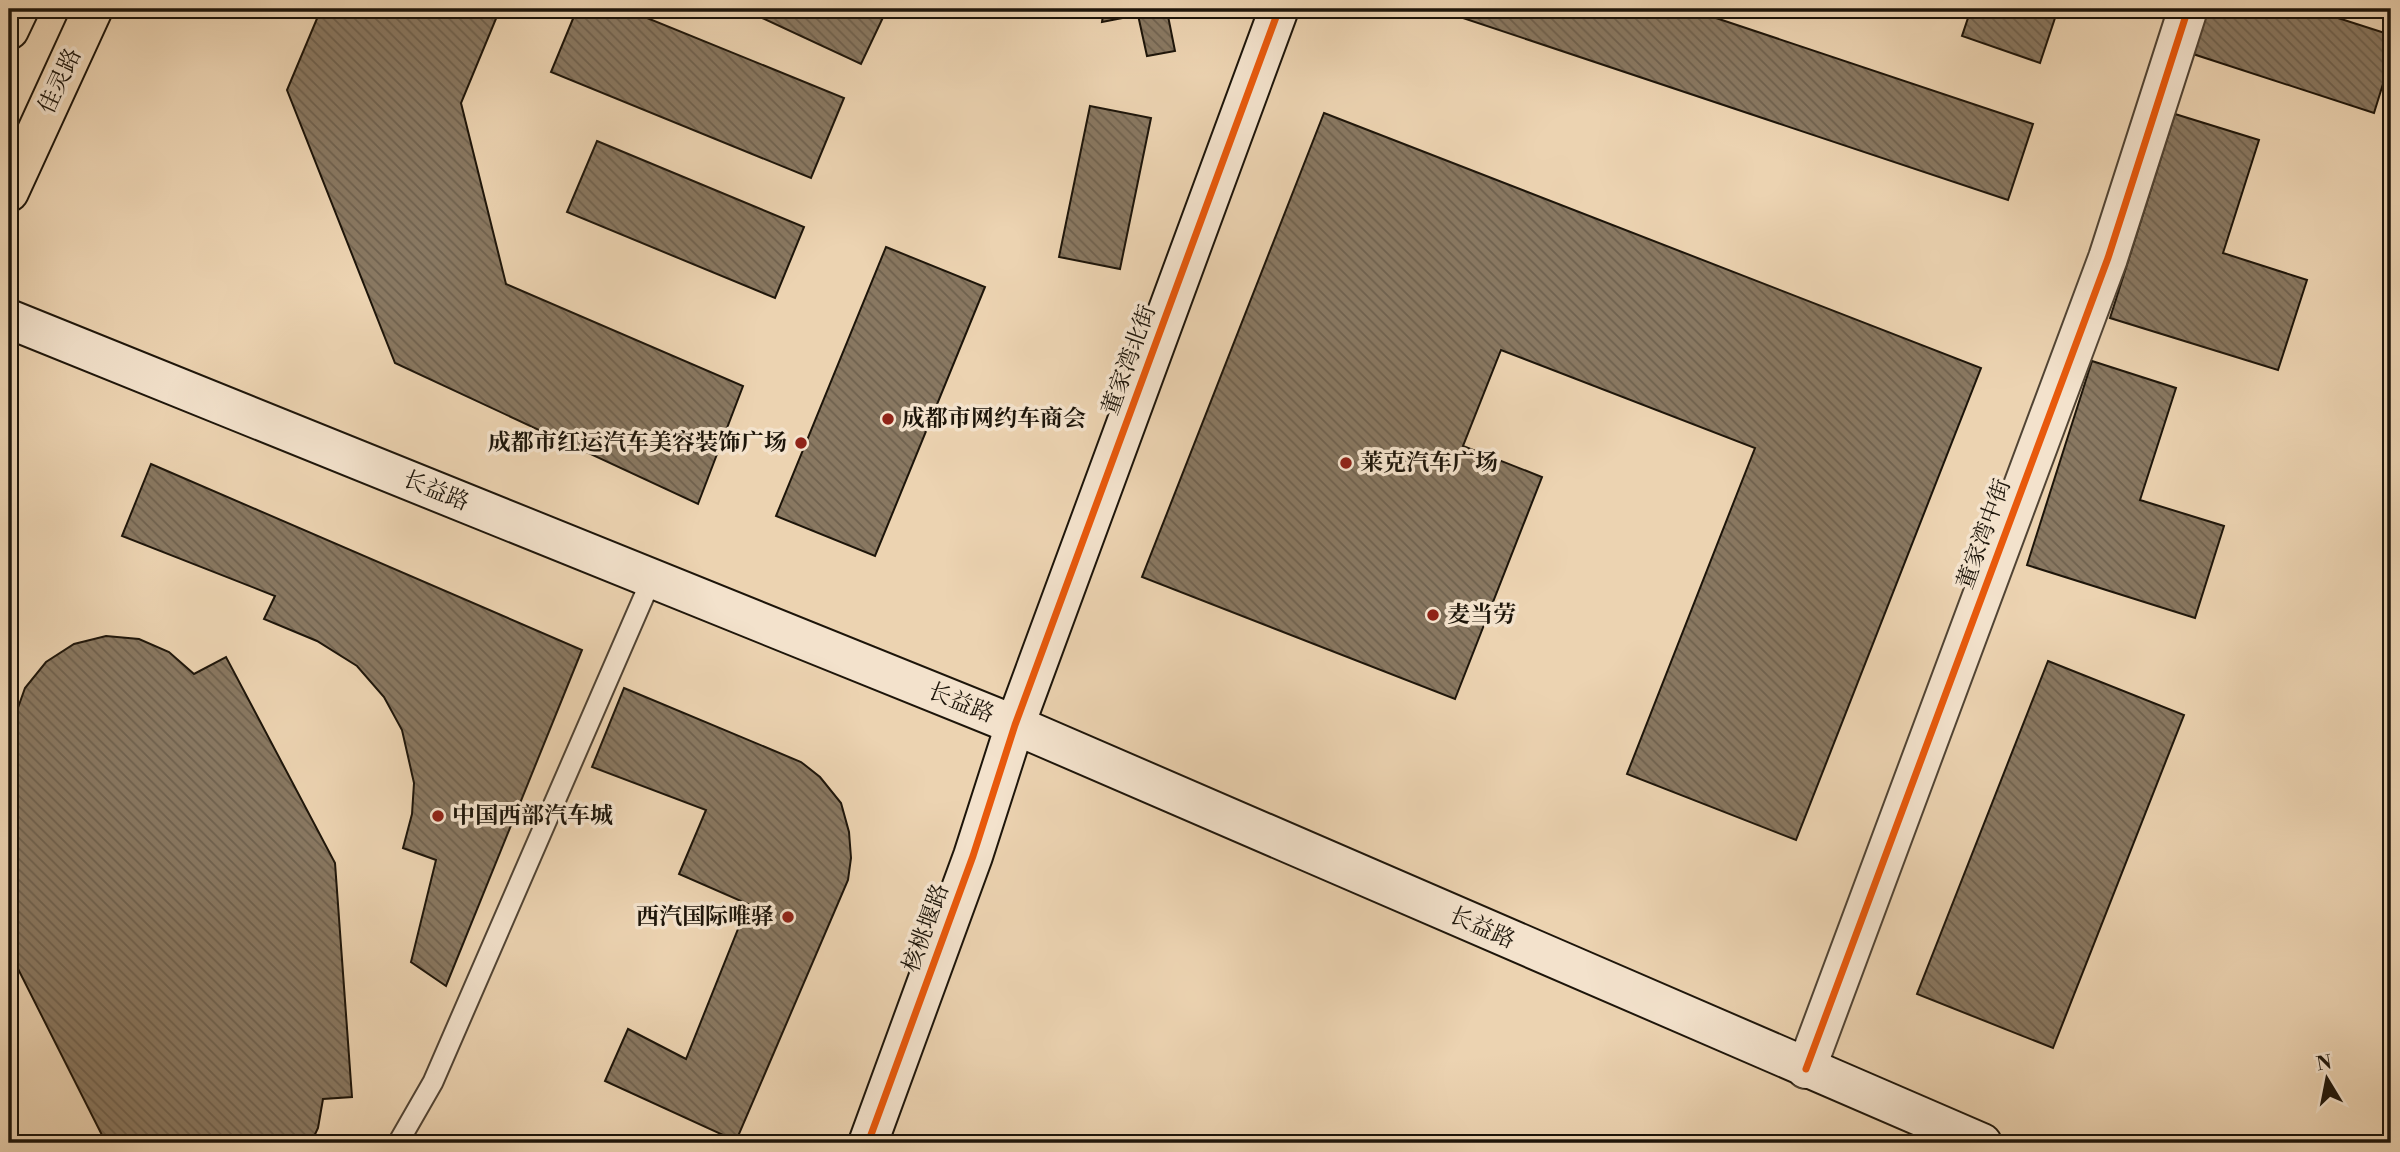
<svg xmlns="http://www.w3.org/2000/svg" width="2400" height="1152" font-family="'Libre Bodoni','Noto Serif SC',serif">
<defs>
<pattern id="building-back-hatch" width="6" height="6" patternUnits="userSpaceOnUse" patternTransform="scale(1.75)"><rect width="6" height="6" fill="#897861"/><path d="M-1 5l2 2M0 0l6 6M5-1l2 2" fill="none" stroke="#6f614e"/></pattern>
</defs>
<rect width="100%" height="100%" fill="#ecd3b1"/>
<filter id="stains"><feTurbulence type="fractalNoise" baseFrequency=".00286" numOctaves="4"/><feColorMatrix values="0 0 0 0 .2 0 0 0 0 .09 0 0 0 0 .02 0 0 0 .5 -.17"/></filter>
<radialGradient id="worn" r=".72"><stop offset=".6" stop-color="#630" stop-opacity="0"/><stop offset="1" stop-color="#630" stop-opacity=".3"/></radialGradient>
<g fill="url(#building-back-hatch)" stroke="#1d150a" stroke-width="2">
<polygon points="321,9 500,9 461,103 506,284 743,386 698,504 395,363 287,90"/>
<polygon points="577,9 625,9 844,98 811,178 551,72"/>
<polygon points="743,9 887,9 861,64"/>
<polygon points="1104,9 1178,9 1167,11 1175,51 1147,56 1138,15 1102,22"/>
<polygon points="1436,9 1689,9 2033,124 2008,200"/>
<polygon points="1971,9 2058,9 2040,63 1962,36"/>
<polygon points="2207,9 2310,9 2391,35 2391,58 2374,113 2193,54"/>
<polygon points="1090,106 1151,118 1120,269 1059,257"/>
<polygon points="1324,113 1981,368 1796,840 1627,774 1755,448 1501,350 1463,446 1542,477 1455,699 1142,577"/>
<polygon points="2175,114 2259,140 2223,253 2307,280 2278,370 2110,318"/>
<polygon points="597,141 804,227 775,298 567,212"/>
<polygon points="886,247 985,287 875,556 776,516"/>
<polygon points="2092,361 2176,388 2140,500 2224,526 2195,618 2027,565"/>
<polygon points="151,464 582,650 446,986 411,962 436,860 403,848 412,814 414,783 402,730 384,697 357,666 317,641 264,619 275,596 122,536"/>
<polygon points="106,636 139,639 169,652 194,674 226,657 335,863 352,1097 323,1099 318,1128 311,1143 106,1143 13,959 9,926 9,720 14,719 25,688 46,662 74,644"/>
<polygon points="2048,661 2184,715 2053,1048 1917,994"/>
<polygon points="624,688 801,762 820,777 841,803 849,832 851,858 848,880 736,1141 605,1081 628,1029 686,1059 748,904 679,874 706,810 592,767"/>
</g>
<g fill="none" stroke-linecap="round" stroke-linejoin="round">
<g stroke="#514434" stroke-width="23">
<polyline id="lane" points="398,1143 433,1082 652,578"/>
</g>
<g stroke="#514434" stroke-width="42">
<polyline id="street" points="1806,1069 2108,258 2188,9"/>
</g>
<g stroke="#1d150a" stroke-width="42">
<g id="secondary">
<polyline points="9,319 1015,725 1982,1143"/>
<polyline points="868,1143 973,856 1015,725 1279,9"/>
</g>
</g>
<g stroke="#1d150a" stroke-width="42">
<g id="primary">
<polyline points="9,30 19,9"/>
<polyline points="9,192 93,9"/>
</g>
</g>
<use href="#lane" stroke="#f3e2cc" stroke-width="19"/>
<use href="#street" stroke="#f3e2cc" stroke-width="38"/>
<use href="#secondary" stroke="#f3e2cc" stroke-width="38"/>
<use href="#primary" stroke="#ecd3b1" stroke-width="38"/>
<g stroke="#f3e2cc" stroke-width="11">
<g id="cycleway">
<polyline points="1806,1069 2108,258 2188,9"/>
<polyline points="868,1143 973,856 1015,725 1279,9"/>
</g>
</g>
<use href="#cycleway" stroke="#e8590c" stroke-width="7"/>
</g>
<g fill="#8f2418" stroke="#f3e2cc" stroke-width="2.5">
<circle cx="888" cy="419" r="7"/>
<circle cx="801" cy="443" r="7"/>
<circle cx="1346" cy="463" r="7"/>
<circle cx="1433" cy="615" r="7"/>
<circle cx="438" cy="816" r="7"/>
<circle cx="788" cy="917" r="7"/>
</g>
<g text-anchor="middle" dominant-baseline="central" stroke-width="7" stroke-linejoin="round" paint-order="stroke">
<g font-size="23" fill="#1d150a" stroke="#f3e2cc">
<text transform="translate(60 81) rotate(-65)">佳灵路</text>
<text transform="translate(1129 360) rotate(-70)">董家湾北街</text>
<text transform="translate(436 491) rotate(22)">长益路</text>
<text transform="translate(1984 534) rotate(-70)">董家湾中街</text>
<text transform="translate(961 703) rotate(22)">长益路</text>
<text transform="translate(926 928) rotate(-70)">核桃堰路</text>
<text transform="translate(1482 928) rotate(24)">长益路</text>
</g>
<g font-size="23" font-weight="bold" fill="#1d150a" stroke="#f3e2cc" text-anchor="start">
<text x="902" y="419">成都市网约车商会</text>
<text x="787" y="443" text-anchor="end">成都市红运汽车美容装饰广场</text>
<text x="1360" y="463">莱克汽车广场</text>
<text x="1447" y="615">麦当劳</text>
<text x="452" y="816">中国西部汽车城</text>
<text x="774" y="917" text-anchor="end">西汽国际唯驿</text>
</g>
</g>
<rect width="2400" height="1152" fill="none" stroke="#ecd3b1" stroke-width="35"/>
<rect x="10" y="10" width="2379" height="1131" fill="none" stroke="#1d150a" stroke-width="3.5"/>
<rect x="18" y="18" width="2365" height="1117" fill="none" stroke="#1d150a" stroke-width="2"/>
<g transform="translate(2327 1079) rotate(350)" stroke="#f3e2cc" stroke-width="5" paint-order="stroke">
<path d="M0-5L12 26L0 18L-12 26Z" fill="#1d150a"/>
<text y="-10" font-size="19" font-weight="bold" text-anchor="middle" fill="#1d150a">N</text>
</g>
<rect width="100%" height="100%" filter="url(#stains)"/>
<rect width="100%" height="100%" fill="url(#worn)"/>
</svg>
